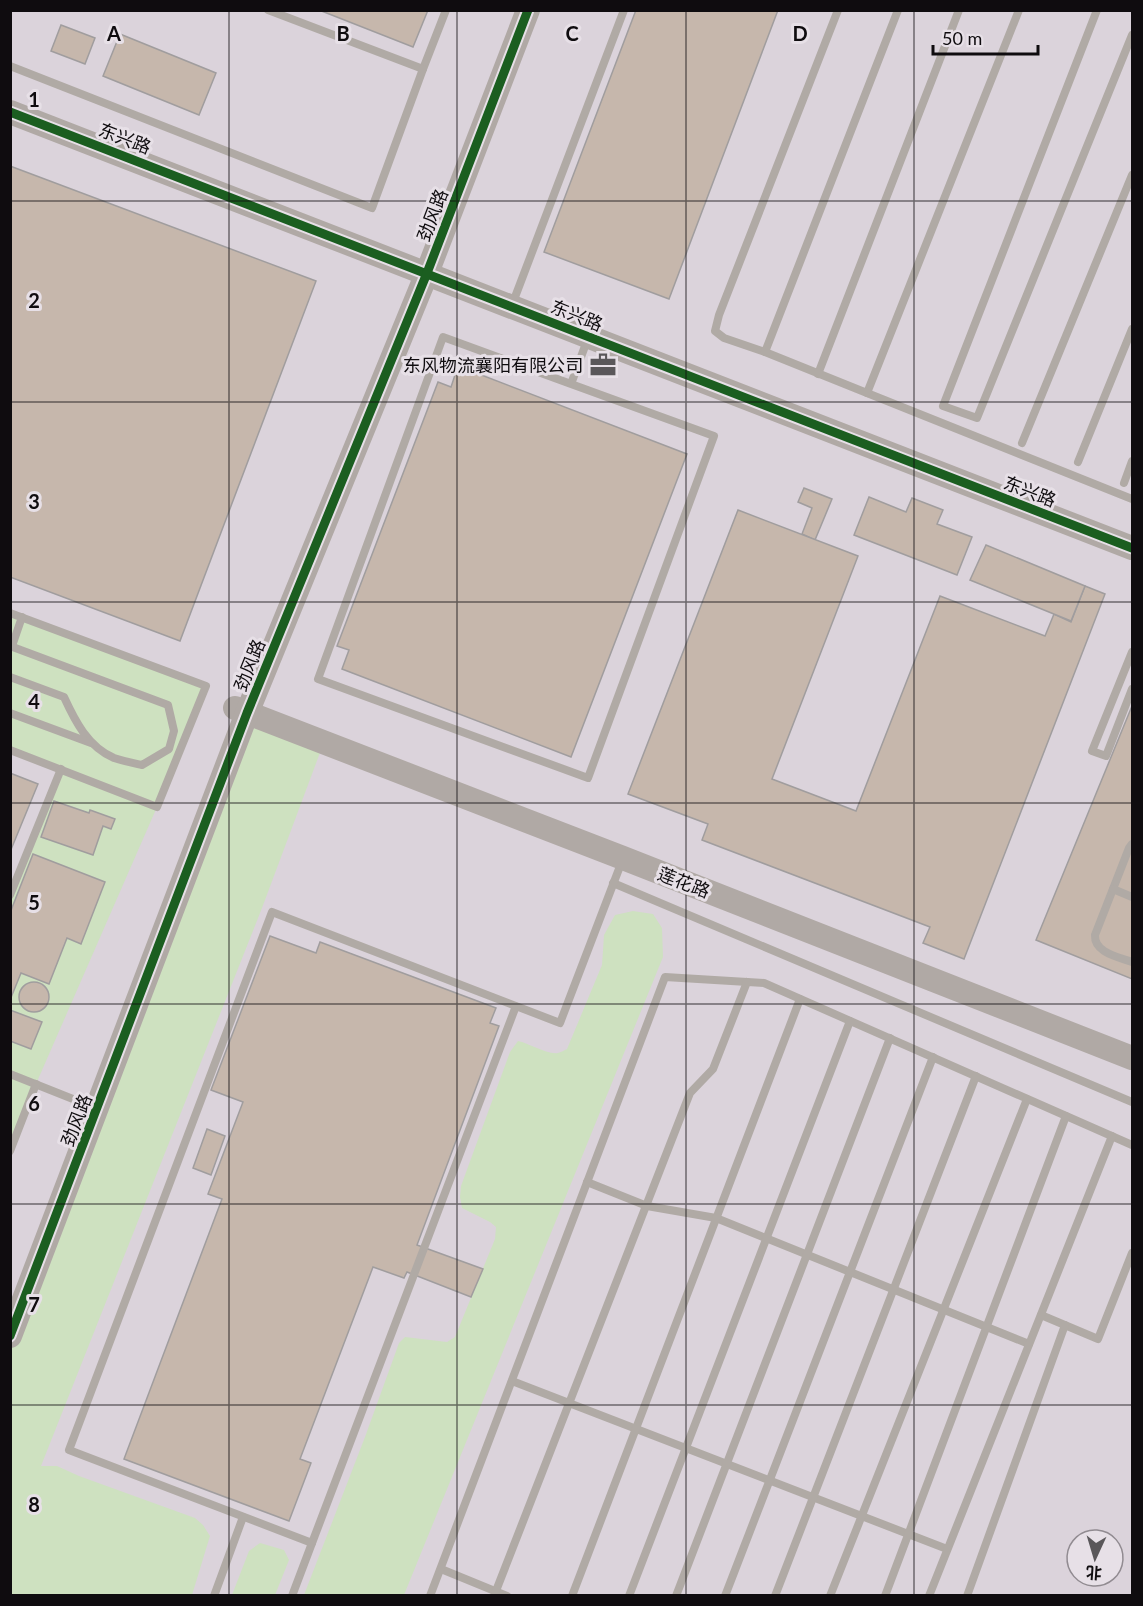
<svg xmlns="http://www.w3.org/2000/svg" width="1143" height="1606" font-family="Lato,'Noto Sans SC',sans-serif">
<rect width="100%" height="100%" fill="#e6e1e6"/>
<path fill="#dbd3db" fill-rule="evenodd" d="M10 11H1132V1595H11ZM1077 1540H1113V1576H1077Z"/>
<g fill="#cee1c0">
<polygon points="11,613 206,686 157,807 36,1084 11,1150 11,895 61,769 11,750"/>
<polygon points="247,713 324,742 262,908 41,1466 57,1466 79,1476 195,1518 203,1525 210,1536 192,1595 11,1595 10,1335"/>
<path d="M633 911 653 914 662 928 663 957 404 1595H304L365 1437 399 1343 405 1337 447 1342 455 1337 495 1239 496 1227 490 1222 462 1208 460 1197 461 1186 510 1052 518 1041C529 1043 547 1055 558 1053 559 1053 565 1050 567 1049L602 965 604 935 615 915Z"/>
<polygon points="260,1543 284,1550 289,1560 275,1595 232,1595 249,1551"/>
</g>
<g fill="#c6b7ac" stroke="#a09d9e" stroke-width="1.5">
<polygon points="319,10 428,10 413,47"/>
<polygon points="636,10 778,10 669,299 544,252"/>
<polygon points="61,25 95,38 85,64 51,51"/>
<polygon points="120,34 216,73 199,115 103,76"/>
<polygon points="10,166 316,281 180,641 10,577"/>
<polygon points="458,366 687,454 571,757 342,669 349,650 337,646 438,382 451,387"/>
<polygon points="804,488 832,499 815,540 802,534 812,508 798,502"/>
<polygon points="869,497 906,512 912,498 943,510 937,524 972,537 957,575 854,535"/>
<polygon points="738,510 858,556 772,779 856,811 940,596 1045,636 1054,614 1071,622 1085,586 1105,594 964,959 923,943 930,927 702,840 708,824 628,794"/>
<polygon points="986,545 1085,586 1071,621 970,580"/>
<polygon points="1132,706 1132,979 1036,940"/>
<polygon points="10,773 38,784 10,852"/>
<polygon points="54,801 89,813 90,810 115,819 111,829 103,826 93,855 41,837"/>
<polygon points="33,854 105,882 81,944 67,938 49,984 21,973 10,1000 10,913"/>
<polygon points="270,936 316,953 320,942 496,1008 490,1023 499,1026 417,1245 483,1269 471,1297 407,1272 404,1278 373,1267 300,1459 311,1463 289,1521 124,1459 222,1199 208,1194 243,1102 211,1090"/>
<circle cx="34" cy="997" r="15"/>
<polygon points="10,1010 42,1022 31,1049 10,1041"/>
<polygon points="207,1129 225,1136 211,1175 193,1168"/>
</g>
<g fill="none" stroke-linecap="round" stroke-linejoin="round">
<g stroke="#b0aaa5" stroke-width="8">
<polyline points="268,10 423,69 446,10"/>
<polyline points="1019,10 867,393 1132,499"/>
<polyline points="1097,10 943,406 977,418 1132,35"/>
<polyline points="10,66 372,208 423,69"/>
<polyline points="512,305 624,10"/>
<polyline points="765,352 724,338 715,331 719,315 838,10"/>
<polyline points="818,374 959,10"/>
<polyline points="571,384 714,436 588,778 318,679 443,337 571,384 588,338"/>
<polyline points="867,393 765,352 898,10"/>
<polyline points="1022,443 1132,175"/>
<polyline points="1078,462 1132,329"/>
<polyline points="1124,483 1132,461"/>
<polyline points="10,613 206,686 157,807 10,750"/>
<path d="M10 646 168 705 174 731 169 749 142 765C133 763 123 761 114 758 88 747 75 721 64 697L10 677"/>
<polyline points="12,646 22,617"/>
<polyline points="1132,652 1092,751 1106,756 1132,689"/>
<polyline points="10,713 91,743"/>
<path d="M1132 844 1129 848 1095 935C1094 953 1119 957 1132 962"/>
<polyline points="613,883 1132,1102"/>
<polyline points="1113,889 1132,897"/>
<polyline points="10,895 61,769"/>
<polyline points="516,1006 312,1543 69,1450 272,912 560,1023 622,861"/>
<polyline points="10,1074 88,1105"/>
<polyline points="10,1151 36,1084"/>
<polyline points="587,1182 647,1206 716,1218 1029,1344"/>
<polyline points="1041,1315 1098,1339 1132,1253"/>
<polyline points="512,1381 947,1549"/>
<polyline points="441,1569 507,1596"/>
<polyline points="214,1596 243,1517"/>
<polyline points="292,1596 312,1543"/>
<polyline points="430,1596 665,977 764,983 1132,1145"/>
<polyline points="494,1596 690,1093 713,1069 747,982"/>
<polyline points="572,1596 800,999"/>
<polyline points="629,1596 850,1021"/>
<polyline points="676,1596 890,1038"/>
<polyline points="725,1596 933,1057"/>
<polyline points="775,1596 976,1076"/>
<polyline points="830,1596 1027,1099"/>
<polyline points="885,1596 1066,1116"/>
<polyline points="929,1596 1112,1136"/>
<polyline points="967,1596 1065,1325"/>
</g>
<g stroke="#b0a9a5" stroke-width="24">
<path d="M10 112C385 256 758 403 1132 548"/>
<polyline points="235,708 623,858 1132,1058"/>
<polyline points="10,1336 247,713 427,273 528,10"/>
</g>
<g stroke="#e7e0e7" stroke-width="13">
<g id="cycleway">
<path d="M10 112C385 256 758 403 1132 548"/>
<polyline points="10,1336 247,713 427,273 528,10"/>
</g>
</g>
<use href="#cycleway" stroke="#1b5e20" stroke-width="9"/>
</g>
<path fill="none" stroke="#0f0c0f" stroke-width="1.5" stroke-opacity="0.55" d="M229 10V1596M457 10V1596M686 10V1596M914 10V1596M10 201H1132M10 402H1132M10 602H1132M10 803H1132M10 1004H1132M10 1204H1132M10 1405H1132"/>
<defs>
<g id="office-bare" transform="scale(2.07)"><path d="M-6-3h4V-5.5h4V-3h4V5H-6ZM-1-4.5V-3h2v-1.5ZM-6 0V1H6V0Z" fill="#5a575a" stroke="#e7e0e7" stroke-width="2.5" paint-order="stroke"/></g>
</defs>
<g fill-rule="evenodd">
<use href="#office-bare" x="603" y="365"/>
</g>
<g text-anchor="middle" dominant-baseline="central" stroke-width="6" stroke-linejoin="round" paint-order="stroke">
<g font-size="18" fill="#0f0c0f" stroke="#e7e0e7">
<text transform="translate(125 138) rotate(21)">东兴路</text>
<text transform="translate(432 215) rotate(-69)">劲风路</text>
<text transform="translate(577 315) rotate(22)">东兴路</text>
<text transform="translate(1030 491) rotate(21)">东兴路</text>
<text transform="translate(249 665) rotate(-68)">劲风路</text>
<text transform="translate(684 882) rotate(21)">莲花路</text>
<text transform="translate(76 1120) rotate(-69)">劲风路</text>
</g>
<g font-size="18" fill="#0f0c0f" stroke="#e7e0e7" text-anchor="end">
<text x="583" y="365">东风物流襄阳有限公司</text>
</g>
</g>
<g font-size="20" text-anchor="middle" font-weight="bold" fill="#0f0c0f" stroke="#e7e0e7" stroke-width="6" stroke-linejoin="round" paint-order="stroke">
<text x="114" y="41">A</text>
<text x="343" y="41">B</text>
<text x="572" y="41">C</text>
<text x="800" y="41">D</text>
<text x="34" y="107">1</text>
<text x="34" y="308">2</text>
<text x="34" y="509">3</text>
<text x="34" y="709">4</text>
<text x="34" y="910">5</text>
<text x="34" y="1111">6</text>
<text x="34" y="1312">7</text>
<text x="34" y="1512">8</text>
</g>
<rect width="1143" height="1606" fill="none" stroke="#0f0c0f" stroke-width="24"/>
<g transform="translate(1095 1558) rotate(184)"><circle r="28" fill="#e7e0e7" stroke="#918b91" stroke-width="1.5"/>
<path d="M0-4.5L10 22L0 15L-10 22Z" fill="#5a575a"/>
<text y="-9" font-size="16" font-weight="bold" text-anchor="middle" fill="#0f0c0f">北</text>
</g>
<path d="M933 45v9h105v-9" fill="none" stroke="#0f0c0f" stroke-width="3"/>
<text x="942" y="45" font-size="18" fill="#0f0c0f" stroke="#e7e0e7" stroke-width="4.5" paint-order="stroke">50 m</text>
</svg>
